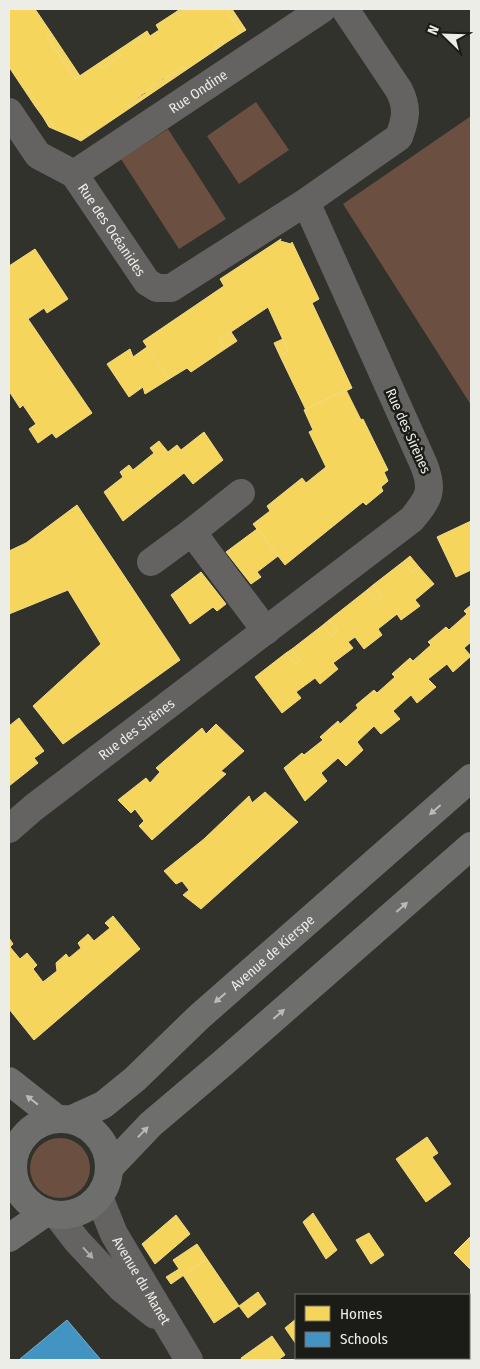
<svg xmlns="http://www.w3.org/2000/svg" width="480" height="1369" font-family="'Fira Sans Condensed',sans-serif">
<rect width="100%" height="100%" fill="#32322d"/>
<g fill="#6b4f41">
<polygon points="256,102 289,150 239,184 207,136"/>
<polygon points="471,116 471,405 343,204"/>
<polygon points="168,129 226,219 179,249 121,159"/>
<circle cx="60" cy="1168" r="30"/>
</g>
<g fill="#f6d55c" stroke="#f3dc86">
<polygon points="9,9 35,9 52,34 47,37 75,79 99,63 102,68 121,56 117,51 138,37 141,42 159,30 156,25 176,12 180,16 191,9 226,9 241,33 224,44 222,41 215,46 217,49 186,70 184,66 166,79 165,77 128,105 130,108 90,135 88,131 75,138 56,130 46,115 43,117 35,106 39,104 26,86 23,88 9,67"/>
<polygon points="180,9 191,9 180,16 176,12"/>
<polygon points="225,9 232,9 246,30 241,33"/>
<polygon points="147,31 150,36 141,42 138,37"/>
<polygon points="52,34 80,76 75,79 47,37"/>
<polygon points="222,41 224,44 217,49 215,46"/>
<polygon points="117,51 121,56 102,68 99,63"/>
<polygon points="184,66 186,70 130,108 128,105 146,93 145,91"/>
<polygon points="26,86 39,104 35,106 23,88"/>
<polygon points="46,115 56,130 49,127 43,117"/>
<polygon points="88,131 90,135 81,141 75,138"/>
<polygon points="281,239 280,241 291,244 292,242 319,299 312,303 352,388 306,410 280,356 288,351 268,307 219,340 225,349 191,372 187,368 169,379 143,341 224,286 220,279"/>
<polygon points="35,249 68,299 47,313 44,308 28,319 92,413 56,438 52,433 38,443 29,429 36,424 23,405 20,408 9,391 9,266"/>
<polygon points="231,332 237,341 225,349 219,340"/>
<polygon points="283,339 288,351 280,356 274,343"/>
<polygon points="147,347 169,379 145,394 143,387 129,397 107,364 130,349 133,357"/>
<polygon points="346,390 361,420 363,419 388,470 384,472 388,481 381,487 383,491 366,505 363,502 285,565 253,524 270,511 267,506 302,478 306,483 326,467 309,432 313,430 304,410"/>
<polygon points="204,432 223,460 193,484 184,473 123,521 104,492 123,477 120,472 129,465 133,470 154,453 150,448 159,441 168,452 177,445 181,450"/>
<polygon points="77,505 180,660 63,744 33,706 101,644 68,590 9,614 9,551 26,543"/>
<polygon points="471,521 471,570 456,577 437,537"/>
<polygon points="257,529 278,556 257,572 261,577 251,584 226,552"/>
<polygon points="410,556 419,567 412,572 404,561"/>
<polygon points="404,561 412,572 419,567 434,584 415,600 420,606 401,620 397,614 378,629 382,635 364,649 355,637 348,642 353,648 333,663 338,669 320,684 315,678 296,692 301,698 282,713 255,677 286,653 294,664 300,660 292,649 323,625 331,636 337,631 329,620 367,590 375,601 382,596 373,585"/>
<polygon points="201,572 226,604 217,611 213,607 190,624 171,595"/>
<polygon points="373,585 382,596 375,601 367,590"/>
<polygon points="471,605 471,642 464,648 471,656 453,672 447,664 428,679 436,687 417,703 411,695 393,711 400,719 381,734 374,726 357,742 363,750 346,766 338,758 321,773 327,781 305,801 284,768 302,753 304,755 323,740 320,737 338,721 340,724 358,708 356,705 374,690 377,693 395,677 392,674 410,658 413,661 431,645 428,642 446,627 449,630 467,614 464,611"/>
<polygon points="329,620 337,631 331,636 323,625"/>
<polygon points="292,649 300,660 294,664 286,653"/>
<polygon points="19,718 44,751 34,758 38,763 9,786 9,726"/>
<polygon points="216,724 244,751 221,771 226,774 152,840 139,826 144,821 135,809 131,813 118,800 146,778 150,783 160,772 156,768 202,728 206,734"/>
<polygon points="265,792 298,822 201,909 183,895 189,890 182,881 176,884 164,871 204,839 249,796 252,803"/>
<polygon points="113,916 140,949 34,1040 9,1009 9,938 13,944 10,947 20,959 27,953 37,965 33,969 43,982 57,971 56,963 66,954 69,958 81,948 78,943 88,934 94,941 110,928 105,923"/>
<polygon points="427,1137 438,1153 432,1157 451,1184 426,1202 396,1159"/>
<polygon points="313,1213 337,1250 326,1259 303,1222"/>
<polygon points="176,1215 190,1234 155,1264 142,1244"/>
<polygon points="369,1233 384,1255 371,1264 356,1240"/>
<polygon points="471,1236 471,1270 454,1253"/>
<polygon points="197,1244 207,1259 171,1284 166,1277 179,1269 173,1260"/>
<polygon points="207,1259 239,1306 214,1323 183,1275"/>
<polygon points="258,1292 266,1304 248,1318 239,1306"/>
<polygon points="296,1319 296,1344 285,1328"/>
<polygon points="272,1336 285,1355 278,1360 242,1360 241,1358"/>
<polygon points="366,1358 401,1358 398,1360 368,1360"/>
</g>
<polygon fill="#4393c3" stroke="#76aece" points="67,1320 101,1360 21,1360 20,1359"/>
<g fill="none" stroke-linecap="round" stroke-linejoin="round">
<g stroke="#646361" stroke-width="28">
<path id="s1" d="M9 112 38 155 74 174 147 282 157 288H171L306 202 399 137C406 118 408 108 399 90L345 9"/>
<path id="s2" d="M74 174 322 9"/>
<polyline points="241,493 192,532 266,631"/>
<polyline points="151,562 192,532"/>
<path id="s3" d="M9 829 33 808 412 519C429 498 434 491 424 465L306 202"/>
<path id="s4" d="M99 1197 114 1234 189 1360"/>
<polyline points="57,1215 77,1241 121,1288 155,1315"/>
</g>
<g stroke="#6e6e6c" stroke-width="28">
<polyline points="9,1081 56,1118"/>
<path id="s5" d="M72 1119 103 1105 135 1079 199 1017 471 778"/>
<circle cx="61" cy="1167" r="48"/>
<polyline points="110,1167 151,1124 223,1063 471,846"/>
<polyline points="9,1238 45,1213"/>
</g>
</g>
<defs><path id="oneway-solid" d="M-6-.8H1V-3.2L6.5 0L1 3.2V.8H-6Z" transform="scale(1.25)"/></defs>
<g fill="#babab6">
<use href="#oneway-solid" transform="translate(435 810) rotate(139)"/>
<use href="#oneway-solid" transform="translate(402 907) rotate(-41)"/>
<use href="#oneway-solid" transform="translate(220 998) rotate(139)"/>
<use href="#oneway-solid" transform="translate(279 1014) rotate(-41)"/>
<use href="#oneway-solid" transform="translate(32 1100) rotate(-142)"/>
<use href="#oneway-solid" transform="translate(143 1132) rotate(-46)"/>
</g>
<use fill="#afafab" href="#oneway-solid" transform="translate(88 1253) rotate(48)"/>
<g text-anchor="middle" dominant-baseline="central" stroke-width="5" stroke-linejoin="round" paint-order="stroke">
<g font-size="14" fill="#ecede7" stroke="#1b1b17">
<text stroke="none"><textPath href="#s2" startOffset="149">Rue Ondine</textPath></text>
<text stroke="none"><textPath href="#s1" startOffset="160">Rue des Océanides</textPath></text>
<text transform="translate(408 431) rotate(66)">Rue des Sirènes</text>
<text stroke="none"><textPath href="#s3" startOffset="162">Rue des Sirènes</textPath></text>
<text stroke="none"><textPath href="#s5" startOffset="262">Avenue de Kierspe</textPath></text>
<text stroke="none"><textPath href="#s4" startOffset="94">Avenue du Manet</textPath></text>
</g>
</g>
<rect width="480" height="1369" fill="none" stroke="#ecede7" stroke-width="20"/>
<rect x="295" y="1294" width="175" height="65" fill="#1b1b17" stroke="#6f6f6a"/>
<rect x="305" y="1306" width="25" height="15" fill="#f6d55c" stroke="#6f6f6a"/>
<text x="340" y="1319" font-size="15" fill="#ecede7">Homes</text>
<rect x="305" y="1332" width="25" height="15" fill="#4393c3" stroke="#6f6f6a"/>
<text x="340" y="1344" font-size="15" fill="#ecede7">Schools</text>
<g transform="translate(445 35) rotate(293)" stroke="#1b1b17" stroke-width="4" paint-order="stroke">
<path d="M0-4L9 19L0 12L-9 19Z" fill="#ecede7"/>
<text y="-8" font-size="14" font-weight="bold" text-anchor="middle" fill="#ecede7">N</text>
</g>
</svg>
